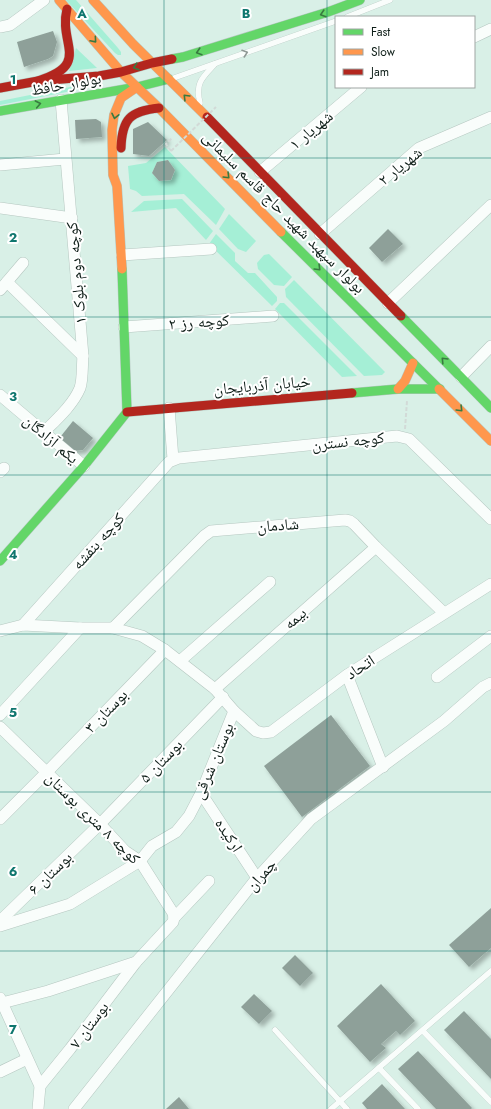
<svg xmlns="http://www.w3.org/2000/svg" width="491" height="1109" font-family="Jost,'Noto Naskh Arabic',sans-serif">
<defs>
<filter id="shadow"><feDropShadow dx="3.5" dy="3.5" stdDeviation="2" flood-color="#0004"/></filter>
</defs>
<rect width="100%" height="100%" fill="#d9f0e7"/>
<g fill="#a5efd6" fill-rule="evenodd">
<polygon points="66,0 76,0 118,48 121,52 121,55 118,55 115,53"/>
<polygon points="76,48 97,68 69,71"/>
<polygon points="95,82 102,83 102,85 0,105 0,101"/>
<path d="M165 147 225 209 216 225 184 194 142 196 136 191 130 189 128 166 146 163ZM168 160 175 170 171 180 159 181 152 173 157 162Z"/>
<polygon points="182,199 213,231 206,240 176,208 131,212 144,201"/>
<polygon points="229,214 256,241 246,252 238,249 219,229"/>
<polygon points="216,234 235,253 235,261 248,273 255,273 277,297 277,301 272,306 209,244"/>
<polygon points="269,254 292,277 284,286 274,285 258,269 257,263 264,255"/>
<polygon points="294,280 385,372 382,375 364,376 286,297 285,289"/>
<polygon points="280,303 284,303 357,376 342,377 275,309"/>
</g>
<g fill="#8ea099" filter="url(#shadow)">
<polygon points="53,31 57,42 53,56 48,59 24,67 17,42"/>
<polygon points="96,119 101,122 102,137 76,139 75,120"/>
<polygon points="148,122 167,140 149,156 133,154 133,129"/>
<polygon points="168,160 175,170 171,180 159,181 152,173 157,162"/>
<polygon points="388,229 403,244 382,262 369,248"/>
<polygon points="73,421 93,438 83,450 72,451 57,441"/>
<polygon points="331,715 370,766 302,817 264,766"/>
<polygon points="491,908 491,948 469,967 449,945"/>
<polygon points="295,955 313,973 300,986 282,968"/>
<polygon points="381,984 415,1021 400,1035 396,1031 381,1044 386,1048 370,1062 337,1026"/>
<polygon points="254,994 272,1011 259,1024 241,1007"/>
<polygon points="464,1011 491,1039 491,1079 444,1030"/>
<polygon points="418,1051 472,1108 471,1109 436,1109 398,1069"/>
<polygon points="382,1084 405,1109 367,1109 362,1103"/>
<polygon points="179,1097 189,1109 166,1109"/>
</g>
<g fill="none" stroke-linecap="round" stroke-linejoin="round">
<g stroke="#b5c7c0" stroke-width="6">
<g id="lane">
<polyline points="347,17 390,0"/>
<polyline points="171,79 336,21"/>
<path d="M200 103C195 83 202 78 215 64"/>
<polyline points="275,1030 347,1109"/>
<polyline points="423,1031 491,1102"/>
<polyline points="379,1068 418,1109"/>
<polyline points="331,1109 491,971"/>
</g>
</g>
<g stroke="#b5c7c0" stroke-width="12">
<g id="street">
<polyline points="0,27 10,25 44,0"/>
<polyline points="474,37 491,29"/>
<polyline points="0,165 65,159"/>
<polyline points="260,172 361,87"/>
<polyline points="0,208 72,218"/>
<polyline points="320,234 419,148 491,117"/>
<polyline points="122,255 211,249"/>
<polyline points="7,282 83,356"/>
<polyline points="0,290 23,263"/>
<polyline points="388,303 491,205"/>
<polyline points="124,327 273,316"/>
<polyline points="461,377 491,346"/>
<polyline points="0,395 84,466"/>
<polyline points="169,408 173,459"/>
<path d="M43 433C56 420 73 405 80 388 83 379 82 366 83 356L61 100"/>
<polyline points="0,472 4,468"/>
<polyline points="23,625 169,462 179,458 397,436 409,439 491,519"/>
<polyline points="113,628 204,536 211,531 345,520 350,521 354,524 376,547 444,613"/>
<polyline points="0,631 23,625 80,628 113,628 142,636 165,650 215,689 234,711 256,731 263,733 271,732 347,675 491,584"/>
<polyline points="180,661 270,582"/>
<polyline points="347,675 383,767"/>
<polyline points="437,677 491,636"/>
<polyline points="215,689 376,547"/>
<polyline points="0,715 80,628"/>
<polyline points="0,727 100,824 125,851 140,861 173,913 174,918"/>
<polyline points="201,793 257,878"/>
<polyline points="0,819 47,772 165,650"/>
<polyline points="0,921 100,824 223,697"/>
<polyline points="0,926 70,904 140,861 152,846 176,832 189,816 201,793 234,711"/>
<polyline points="0,998 40,1086 38,1109"/>
<polyline points="2,1003 48,991 136,962"/>
<polyline points="0,1072 27,1059"/>
<polyline points="40,1086 70,1049 136,962 173,922 174,918 209,881"/>
<polyline points="74,1109 257,878 311,819 444,721 483,687 491,683"/>
</g>
</g>
<g stroke="#b5c7c0" stroke-width="10">
<g id="fast">
<polyline points="172,59 183,57 328,12 360,0"/>
<polyline points="0,111 137,87 169,79"/>
<polyline points="281,232 439,389"/>
<polyline points="401,316 491,408"/>
<polyline points="352,393 398,389 440,389"/>
<polyline points="0,561 84,466 127,412 122,269"/>
</g>
</g>
<g stroke="#b5c7c0" stroke-width="10">
<g id="slow">
<polyline points="59,0 121,72 159,108 281,232"/>
<polyline points="93,0 133,44 207,117"/>
<polyline points="122,269 117,186 113,175 112,130 114,115 121,98 137,87"/>
<polyline points="398,389 405,381 413,363"/>
<polyline points="439,389 491,441"/>
</g>
</g>
<g stroke="#b5c7c0" stroke-width="10">
<g id="jam">
<path d="M38 81C92 64 58 44 67 9"/>
<polyline points="0,88 38,81 99,76 121,72 152,63 172,59"/>
<polyline points="207,117 401,316"/>
<path d="M121 148C122 119 130 111 159 108"/>
<polyline points="127,412 352,393"/>
</g>
</g>
<g stroke="#d2dad7" stroke-width="2" stroke-dasharray="4 2" stroke-linecap="butt">
<polyline points="171,151 166,144 172,138"/>
<polyline points="405,429 407,401"/>
</g>
<use href="#lane" stroke="#f9fdfb" stroke-width="5.5"/>
<use href="#street" stroke="#f9fdfb" stroke-width="11"/>
<use href="#fast" stroke="#63d668" stroke-width="9"/>
<use href="#slow" stroke="#ff974d" stroke-width="9"/>
<use href="#jam" stroke="#b3261e" stroke-width="9"/>
<polyline stroke="#d2dad7" stroke-width="2" stroke-dasharray="4 2" stroke-linecap="butt" points="171,151 216,107"/>
</g>
<defs><path id="oneway-chevron" d="M-2-3.5L2.5 0L-2 3.5" fill="none" stroke-width="1.6" stroke-linecap="round" stroke-linejoin="round"/></defs>
<g stroke="#387a40">
<use href="#oneway-chevron" transform="translate(323 14) rotate(163)"/>
<use href="#oneway-chevron" transform="translate(94 40) rotate(49)"/>
<use href="#oneway-chevron" transform="translate(199 52) rotate(163)"/>
<use href="#oneway-chevron" transform="translate(136 67) rotate(163)"/>
<use href="#oneway-chevron" transform="translate(186 97) rotate(-135)"/>
<use href="#oneway-chevron" transform="translate(38 104) rotate(-11)"/>
<use href="#oneway-chevron" transform="translate(115 116) rotate(102)"/>
<use href="#oneway-chevron" transform="translate(227 176) rotate(45)"/>
<use href="#oneway-chevron" transform="translate(318 268) rotate(45)"/>
<use href="#oneway-chevron" transform="translate(444 360) rotate(-134)"/>
<use href="#oneway-chevron" transform="translate(460 409) rotate(45)"/>
</g>
<use stroke="#8f9995" href="#oneway-chevron" transform="translate(245 53) rotate(-19)"/>
<path fill="none" stroke="#0f766e" stroke-width="1" stroke-opacity="0.55" d="M164 0V1109M327 0V1109M0 158H491M0 317H491M0 475H491M0 634H491M0 792H491M0 951H491"/>
<g text-anchor="middle" dominant-baseline="central" stroke-width="4" stroke-linejoin="round" paint-order="stroke">
<g font-size="16" fill="#0e1e18" stroke="#fff">
<text transform="translate(66 84) rotate(-10)">بولوار حافظ</text>
<text transform="translate(311 130) rotate(-40)">شهریار ۱</text>
<text transform="translate(400 166) rotate(-39)">شهریار ۲</text>
<text transform="translate(284 212) rotate(45)">بولوار سپهبد شهید حاج قاسم سلیمانی</text>
<text transform="translate(76 273) rotate(-95)">کوچه دوم بلوک ۱</text>
<text transform="translate(199 322) rotate(-4)">کوچه رز ۲</text>
<text transform="translate(262 385) rotate(-5)">خیابان آذربایجان</text>
<text transform="translate(51 439) rotate(40)">یکم آزادگان</text>
<text transform="translate(348 441) rotate(-6)">کوچه نسترن</text>
<text transform="translate(278 525) rotate(-4)">شادمان</text>
<text transform="translate(98 541) rotate(-48)">کوچه بنفشه</text>
<text transform="translate(295 618) rotate(-41)">بیمه</text>
<text transform="translate(360 667) rotate(-33)">اتحاد</text>
<text transform="translate(106 711) rotate(-46)">بوستان ۳</text>
<text transform="translate(161 761) rotate(-46)">بوستان ۵</text>
<text transform="translate(213 761) rotate(-67)">بوستان شرقی</text>
<text transform="translate(93 818) rotate(44)">کوچه ۸ متری بوستان</text>
<text transform="translate(229 835) rotate(57)">ارکیده</text>
<text transform="translate(50 873) rotate(-44)">بوستان ۶</text>
<text transform="translate(261 875) rotate(-49)">چمران</text>
<text transform="translate(89 1025) rotate(-53)">بوستان ۷</text>
</g>
</g>
<g font-size="13" text-anchor="middle" font-weight="bold" fill="#0f766e" stroke="#fff" stroke-width="4" stroke-linejoin="round" paint-order="stroke">
<text x="82" y="18">A</text>
<text x="246" y="18">B</text>
<text x="13" y="84">1</text>
<text x="13" y="242">2</text>
<text x="13" y="401">3</text>
<text x="13" y="559">4</text>
<text x="13" y="717">5</text>
<text x="13" y="876">6</text>
<text x="13" y="1034">7</text>
</g>
<rect x="335" y="16" width="140" height="72" fill="#ffffff" stroke="#9fa5a3"/>
<rect x="343" y="29" width="20" height="6" fill="#63d668" stroke="#9fa5a3"/>
<text x="371" y="36" font-size="12" fill="#0e1e18">Fast</text>
<rect x="343" y="49" width="20" height="6" fill="#ff974d" stroke="#9fa5a3"/>
<text x="371" y="56" font-size="12" fill="#0e1e18">Slow</text>
<rect x="343" y="69" width="20" height="6" fill="#b3261e" stroke="#9fa5a3"/>
<text x="371" y="76" font-size="12" fill="#0e1e18">Jam</text>
</svg>
